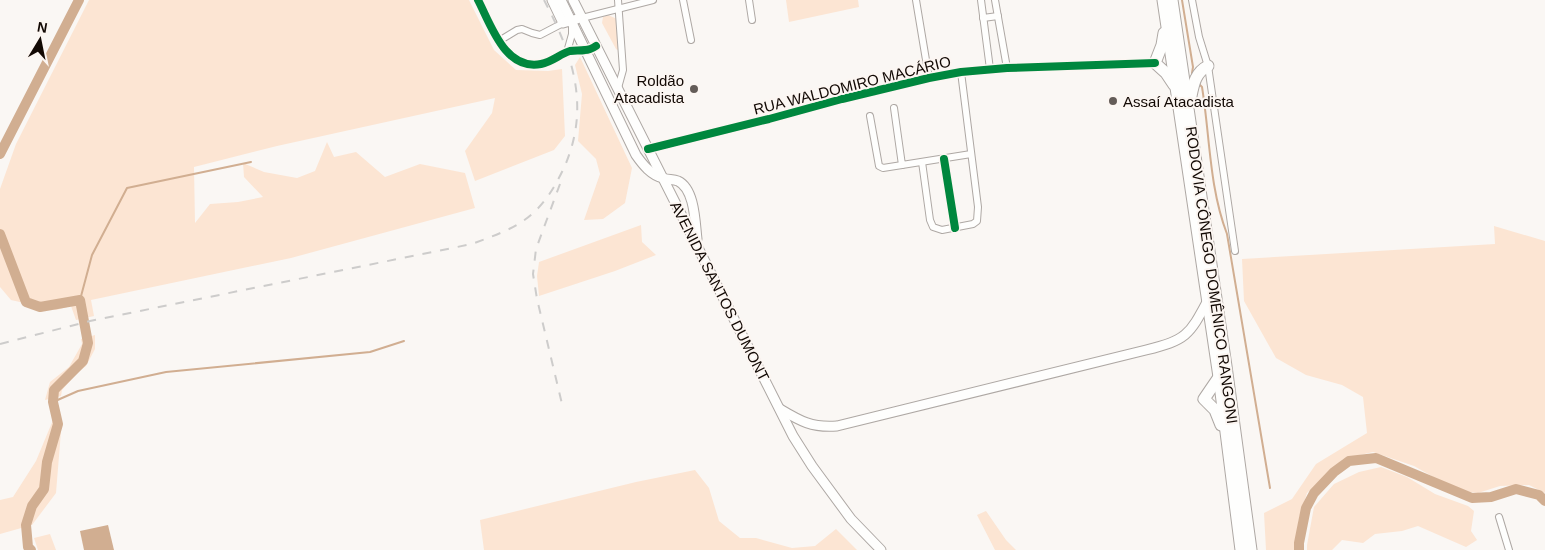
<svg xmlns="http://www.w3.org/2000/svg" width="1545" height="550" font-family="Arial,sans-serif">
<rect width="100%" height="100%" fill="#faf7f4"/>
<g fill="#fce5d3">
<polygon points="89,0 469,0 494,50 516,70 548,71 562,69 565,136 554,150 475,181 465,151 492,113 495,98 277,146 194,167 195,223 210,204 238,202 263,197 244,177 243,163 264,172 297,178 315,171 327,142 334,157 356,152 385,177 420,164 465,173 475,208 291,258 91,300 94,316 76,320 71,306 56,310 11,300 0,287 0,189 16,144"/>
<polygon points="786,0 858,0 859,7 789,22"/>
<polygon points="608,15 617,19 619,51 616,49 602,23 603,17"/>
<polygon points="580,57 632,168 625,203 603,219 584,220 600,174 596,159 578,141 582,94 575,65"/>
<polygon points="641,225 642,242 656,255 615,271 539,296 537,276 539,262"/>
<polygon points="1494,226 1545,241 1545,493 1529,485 1500,486 1478,493 1458,491 1414,466 1373,452 1343,459 1307,493 1299,518 1295,550 1266,550 1264,513 1292,499 1316,464 1367,433 1363,397 1342,385 1306,375 1276,358 1244,301 1242,259 1495,244"/>
<polygon points="95,335 95,349 86,366 78,372 62,390 61,396 45,400 50,382 69,367 82,344 81,339"/>
<polygon points="62,419 56,493 32,525 0,534 0,500 13,497 36,461 53,420"/>
<polygon points="1381,467 1407,477 1435,494 1468,506 1474,511 1471,531 1477,540 1466,547 1418,526 1402,531 1375,534 1363,543 1342,540 1332,550 1307,550 1307,545 1314,507 1334,484 1359,472"/>
<polygon points="695,470 709,488 719,521 740,538 756,538 792,548 815,546 836,529 857,550 484,550 480,520 636,482"/>
<polygon points="986,511 1006,540 1016,550 995,550 977,515"/>
<polygon points="50,534 56,550 38,550 34,538"/>
</g>
<polygon fill="#d1ae91" points="108,525 114,550 84,550 80,531"/>
<g fill="none" stroke-linecap="round" stroke-linejoin="round">
<g stroke="#d1ae91" stroke-width="2">
<polyline points="1182,0 1193,67 1192,73 1193,75"/>
<path d="M1199 84 1202 87C1210 136 1209 187 1227 234L1270 488"/>
<polyline points="80,300 92,255 127,188 251,162"/>
<polyline points="53,402 78,391 166,372 370,352 404,341"/>
</g>
<g stroke="#d1ae91" stroke-width="10">
<polyline points="0,154 79,0"/>
<polyline points="0,234 26,302 40,307 80,300 88,343 83,361 54,390 53,402 58,424 47,462 44,489 32,506 26,525 28,547 31,550"/>
<polyline points="1299,550 1299,543 1306,508 1314,493 1334,472 1349,461 1376,458 1472,498 1491,497 1516,489 1539,495 1545,501"/>
</g>
<g stroke="#aea8a4" stroke-width="8">
<g id="minor">
<path d="M478 0C491 25 505 71 541 64 552 62 560 54 570 51 575 50 580 51 585 50 589 50 593 48 596 46"/>
<polyline points="683,0 691,40"/>
<polyline points="749,0 752,20"/>
<polyline points="916,0 929,78"/>
<polyline points="981,0 990,69"/>
<polyline points="995,0 1007,68"/>
<polyline points="1192,0 1199,37 1208,66 1235,251"/>
<polyline points="582,18 653,0"/>
<polyline points="983,18 998,16"/>
<polyline points="499,41 517,30 522,29 532,33 540,35 563,23"/>
<polyline points="567,52 572,34 572,26"/>
<polyline points="618,88 623,70 618,0"/>
<polyline points="894,108 902,165 971,154"/>
<polyline points="870,116 879,166 883,168 902,165"/>
<polyline points="648,149 769,119 842,99 929,78 961,72 1007,68 1155,63"/>
<polyline points="944,159 955,228"/>
<polyline points="922,162 930,220 933,227 942,230 973,224 977,221 978,207 961,72"/>
<polyline points="1499,517 1509,550"/>
</g>
</g>
<g stroke="#aea8a4" stroke-width="11">
<g id="secondary">
<polyline points="552,0 563,23 577,19"/>
<path d="M561 0 636 155C643 165 651 175 663 178 668 180 673 179 678 181 695 189 695 223 697 239"/>
<polyline points="573,0 793,436 812,466 851,519 881,550"/>
<path d="M780 409C800 421 812 428 837 426L1146 350C1186 340 1189 336 1208 300"/>
</g>
</g>
<g stroke="#aea8a4" stroke-width="13">
<g id="motorway">
<polyline points="1163,0 1219,377 1241,550"/>
<polyline points="1172,0 1226,366 1251,550"/>
<polyline points="1164,33 1162,45 1155,63 1166,73 1174,85"/>
<path d="M1190 101C1193 87 1194 73 1208 66"/>
<polyline points="1219,377 1204,399 1215,410 1221,425"/>
</g>
</g>
<use href="#minor" stroke="#fefefd" stroke-width="6"/>
<use href="#secondary" stroke="#fefefd" stroke-width="9"/>
<use href="#motorway" stroke="#fefefd" stroke-width="11"/>
<g stroke="#cdcccb" stroke-width="2" stroke-dasharray="9 9" stroke-linecap="butt">
<polyline points="560,184 536,249 533,274 537,299 562,404"/>
<path d="M0 344 90 321 472 244C493 236 515 229 532 214 546 202 555 186 563 170 591 109 574 57 544 0"/>
</g>
<g stroke="#fcf6f2" stroke-width="11">
<g id="cycleway">
<path d="M478 0C491 25 505 71 541 64 552 62 560 54 570 51 575 50 580 51 585 50 589 50 593 48 596 46"/>
<polyline points="648,149 769,119 842,99 929,78 961,72 1007,68 1155,63"/>
<polyline points="944,159 955,228"/>
</g>
</g>
<use href="#cycleway" stroke="#00873e" stroke-width="8"/>
</g>
<g fill="#635c58" stroke="#fcf6f2" stroke-width="2">
<circle cx="694" cy="89" r="5"/>
<circle cx="1113" cy="101" r="5"/>
</g>
<g text-anchor="middle" dominant-baseline="central" stroke-width="4" stroke-linejoin="round" paint-order="stroke">
<g font-size="15" fill="#120904" stroke="#fcf6f2" text-anchor="end">
<text x="684" y="80">Roldão<tspan x="684" dy="17">Atacadista</tspan></text>
<text x="1123" y="101" text-anchor="start">Assaí Atacadista</text>
</g>
<g font-size="15" fill="#120904" stroke="#fcf6f2">
<text transform="translate(852 85) rotate(-14)">RUA WALDOMIRO MACÁRIO</text>
<text transform="translate(1212 275) rotate(82)">RODOVIA CÔNEGO DOMÊNICO RANGONI</text>
<text transform="translate(720 291) rotate(63)">AVENIDA SANTOS DUMONT</text>
</g>
</g>
<g transform="translate(40 40) rotate(10)" stroke="#fcf6f2" stroke-width="4" paint-order="stroke">
<path d="M0-4L9 19L0 12L-9 19Z" fill="#120904"/>
<text y="-8" font-size="14" font-weight="bold" text-anchor="middle" fill="#120904">N</text>
</g>
</svg>
